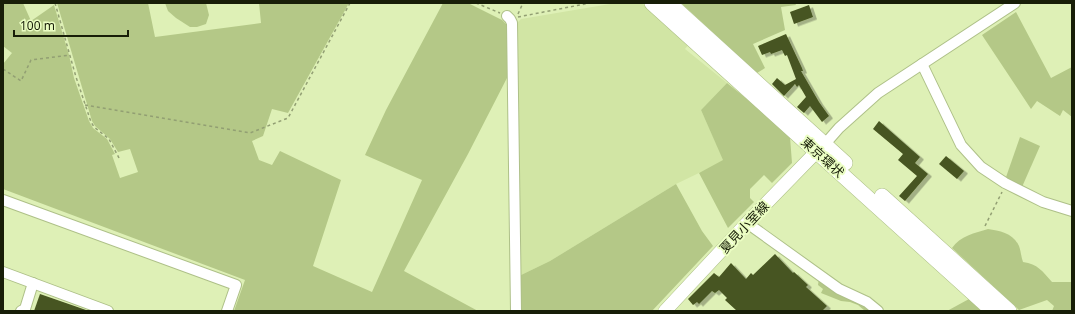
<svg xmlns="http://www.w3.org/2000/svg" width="1075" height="314" font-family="'Noto Sans','Noto Sans JP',sans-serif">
<defs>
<filter id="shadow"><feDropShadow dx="4" dy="2.5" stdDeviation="0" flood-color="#0004"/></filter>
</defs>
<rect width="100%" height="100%" fill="#def0b6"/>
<polygon fill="#d1e5a4" points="616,3 642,3 689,44 685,49 727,83 701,110 724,161 676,184 550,261 519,276 518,22 521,19"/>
<g fill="#b4c887">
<polygon points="3,3 23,3 31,21 54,5 69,55 74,78 89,121 93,128 107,139 115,154 112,155 120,178 138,172 130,149 118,152 110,139 95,126 92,121 57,3 148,3 155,37 261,23 259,3 349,3 288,113 272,109 263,136 252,141 259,160 272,165 280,151 341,180 313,266 372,292 422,180 365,155 386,110 443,3 468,3 502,20 508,26 508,76 468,154 404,271 478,311 234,311 245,280 3,189 3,64 12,53 3,46"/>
<polygon points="165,3 206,3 209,15 206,24 197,27 190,27 176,18 168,11"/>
<polygon points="681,3 795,3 796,5 781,7 785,30 753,44 765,68 757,73"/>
<polygon points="1016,12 1051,78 1072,67 1072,117 1063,110 1060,116 1037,101 1031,109 982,35"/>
<polygon points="727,83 752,103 790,137 792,163 772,183 764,175 750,189 750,198 754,202 728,228 699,173 723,160 701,110"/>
<polygon points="1020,137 1040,146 1022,187 1005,180"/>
<polygon points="676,184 702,231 713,246 652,311 520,311 519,276 550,261"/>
<path d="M988 229C1000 231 1013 233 1019 246 1021 251 1021 257 1023 262 1038 264 1042 271 1052 282H1072V311H1052L1054 306 1047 300 1019 310 952 248C960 236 975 233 988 229Z"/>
<polygon points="819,278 875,311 865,311 858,305 850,302 841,301 821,293 823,289 818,285"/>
<polygon points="969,299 983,311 947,311"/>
</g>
<g fill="#475520" filter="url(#shadow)">
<polygon points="809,5 813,17 794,24 790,12"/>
<polygon points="786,34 802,68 803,71 801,71 819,102 829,116 822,122 810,106 804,113 797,107 806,97 799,85 797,87 795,84 784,96 772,84 777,78 785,85 796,79 787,55 785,56 782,50 771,54 770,52 762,55 758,46"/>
<polygon points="879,121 920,157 915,163 928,174 905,201 899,196 917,176 898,160 903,154 873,129"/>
<polygon points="946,156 964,171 957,179 939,164"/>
<polygon points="775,254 793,273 794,272 808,285 806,287 827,306 822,311 737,311 725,300 727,298 719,290 715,293 712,291 699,304 697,302 693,305 688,299 714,273 719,277 731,263 746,279 751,273 753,275"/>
<polygon points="40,294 86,310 85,311 34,311"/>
</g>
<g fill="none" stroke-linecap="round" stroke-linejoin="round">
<g stroke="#aec088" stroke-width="12">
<g id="minor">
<polyline points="507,16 510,19 512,23 516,311"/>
<polyline points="922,64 961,145 981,167 1005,183 1043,202 1072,211"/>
<polyline points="825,144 839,128 878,93 1015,3"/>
<polyline points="3,200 236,285 227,311"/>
<polyline points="747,223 839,289 867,302 878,311"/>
<polyline points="3,272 108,311"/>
<polyline points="21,311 25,309 33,283"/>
</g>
</g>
<g stroke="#aec088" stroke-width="14">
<polyline id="major" points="665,311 747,223 823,145"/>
</g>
<g stroke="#aec088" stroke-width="16">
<g id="highway">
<polyline points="652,3 993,311"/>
<polyline points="669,3 845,163"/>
<polyline points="882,196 1009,311"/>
</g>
</g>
<g stroke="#929f73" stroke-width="1.5" stroke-dasharray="3 3" stroke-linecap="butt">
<polyline points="55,3 76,77 91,122 94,127 109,139 119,158"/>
<polyline points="476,3 500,13"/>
<polyline points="518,14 523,3"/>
<polyline points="518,17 590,3"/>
<polyline points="3,69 21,81 31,60 70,55"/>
<polyline points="85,105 250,133 288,118 350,3"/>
<polyline points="985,226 1002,192"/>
</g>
<use href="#minor" stroke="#fff" stroke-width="10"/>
<use href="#major" stroke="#fff" stroke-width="13"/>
<use href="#highway" stroke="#fff" stroke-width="15"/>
</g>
<g text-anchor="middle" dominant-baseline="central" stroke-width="4" stroke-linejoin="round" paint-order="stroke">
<g font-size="13" fill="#181e08" stroke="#ebfec3">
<text transform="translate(823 157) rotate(42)">東京環状</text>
<text transform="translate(744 227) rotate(-47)">夏見小室線</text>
</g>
</g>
<rect width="1075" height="314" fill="none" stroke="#181e08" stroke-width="8"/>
<path d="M14 30v6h114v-6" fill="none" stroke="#181e08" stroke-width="2"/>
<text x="20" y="30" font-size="12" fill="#181e08" stroke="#ebfec3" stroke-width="3" paint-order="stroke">100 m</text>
</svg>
